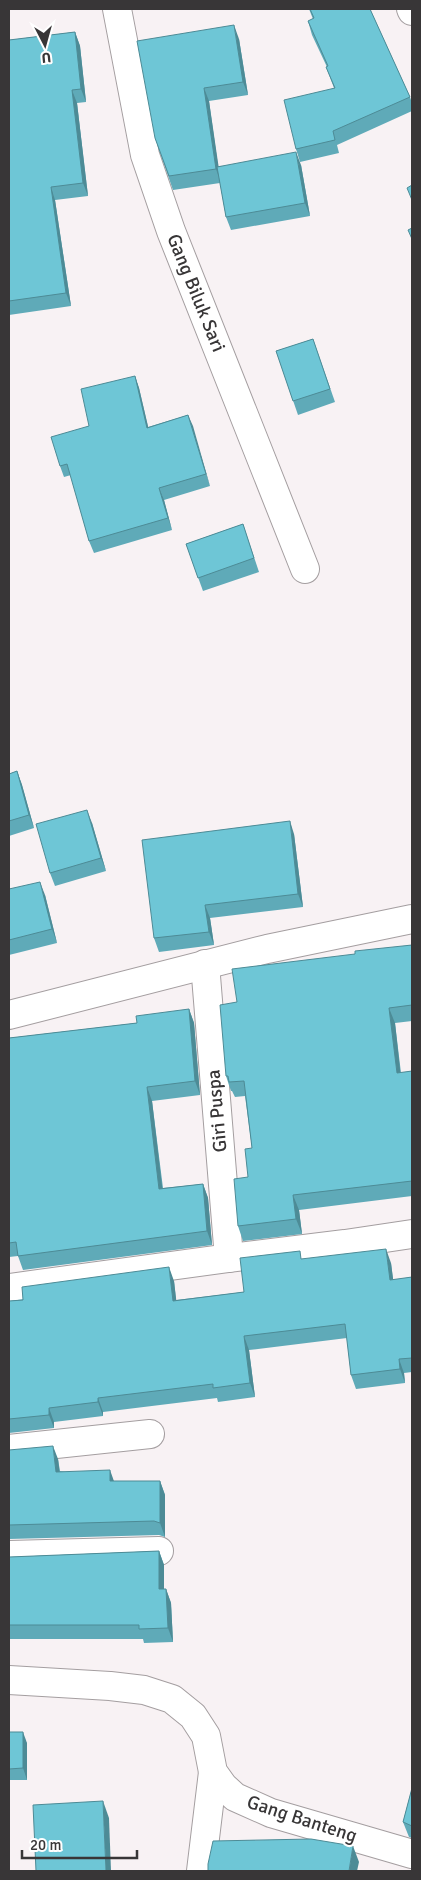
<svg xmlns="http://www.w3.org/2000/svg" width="421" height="1880" font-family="Signika,sans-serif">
<rect width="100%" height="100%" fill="#f8f2f4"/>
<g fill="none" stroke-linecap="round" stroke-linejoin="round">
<g stroke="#a49ea0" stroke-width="30">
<g id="street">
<polyline points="117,9 145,155 171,231 305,569"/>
<polyline points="411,9 412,11"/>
<polyline points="205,964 229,1258"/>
<polyline points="9,1015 267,949 412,919"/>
<polyline points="9,1288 229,1258 345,1244 412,1234"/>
<polyline points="9,1449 150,1434"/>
<polyline points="9,1555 159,1551"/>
<polyline points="9,1680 110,1686 144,1690 172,1699 193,1716 206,1736 213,1772 223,1786 235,1797 271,1813 412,1854"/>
<polyline points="201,1871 213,1772"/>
</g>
</g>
<use href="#street" stroke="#fff" stroke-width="28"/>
</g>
<g fill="#5faab8">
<polygon points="309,9 370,9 410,97 412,103 412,111 337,145 339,153 300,162 296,149 334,88 326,67 327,67 312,35 308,21 313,19"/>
<polygon points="75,32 80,46 86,102 77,103 88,196 55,200 71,306 9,315 9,40"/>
<polygon points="239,39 248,95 209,101 218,166 301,165 310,216 231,230 226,217 220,183 173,190 155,138"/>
<polygon points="313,339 335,402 298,415 276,351"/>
<polygon points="135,376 139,388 148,427 188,415 210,486 164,500 172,530 94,553 89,541 71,475 64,477 60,466 89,426"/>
<polygon points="243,524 259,572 203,591 186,544"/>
<polygon points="17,771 22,785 34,828 9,836 9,774"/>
<polygon points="92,823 106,871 55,886 50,873"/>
<polygon points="294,834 303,907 210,918 214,945 159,952 154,938"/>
<polygon points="9,889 45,895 57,943 9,955"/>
<polygon points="412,945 412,1021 395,1023 401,1073 412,1071 412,1196 299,1210 302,1234 243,1241 238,1226 248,1177 252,1148 245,1096 235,1097 232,1091 231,1091 226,1076 237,1002 355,954"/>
<polygon points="189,1009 194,1023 200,1095 152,1101 163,1188 203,1184 208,1198 212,1245 23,1270 18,1256 9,1257 9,1038 137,1023"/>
<polygon points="303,1259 391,1263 393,1280 412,1277 412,1372 404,1373 405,1383 356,1389 351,1375 347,1338 249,1350 255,1397 218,1402 217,1398 103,1412 103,1416 54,1422 54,1428 9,1433 9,1301 174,1281 176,1300 244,1292"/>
<polygon points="9,1450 58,1459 60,1471 114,1481 160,1481 165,1495 165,1537 159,1535 9,1539"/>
<polygon points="159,1551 164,1565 164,1589 166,1589 171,1603 173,1642 144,1643 143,1639 9,1639 9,1557"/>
<polygon points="9,1732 27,1743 27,1780 9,1780"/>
<polygon points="412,1788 412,1838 409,1837 403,1822"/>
</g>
<g fill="#4d8b96">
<polygon points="234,25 239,39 248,95 243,82"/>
<polygon points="75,32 80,46 86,102 81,89"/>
<polygon points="204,88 209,101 221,183 216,169"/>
<polygon points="72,90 77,103 88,196 83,183"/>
<polygon points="296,152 301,165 310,216 305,203"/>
<polygon points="51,187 55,200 71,306 66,293"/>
<polygon points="135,376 139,388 151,439 147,428"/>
<polygon points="188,415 193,426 210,486 206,474"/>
<polygon points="159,488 164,500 172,530 168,518"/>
<polygon points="17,771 22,785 34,828 29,815"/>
<polygon points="87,810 92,823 106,871 101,858"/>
<polygon points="290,821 294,834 303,907 298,894"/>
<polygon points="40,882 45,895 57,943 52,929"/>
<polygon points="205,905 210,918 214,945 209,932"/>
<polygon points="389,1008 395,1023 402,1088 397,1073"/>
<polygon points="189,1009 194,1023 200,1095 195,1081"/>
<polygon points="147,1087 152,1101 164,1203 159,1189"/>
<polygon points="203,1184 208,1198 212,1245 207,1231"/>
<polygon points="293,1195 299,1210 302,1234 296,1219"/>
<polygon points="386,1249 391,1263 395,1294 390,1280"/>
<polygon points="169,1267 174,1281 178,1315 173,1301"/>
<polygon points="244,1336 249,1350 255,1397 250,1383"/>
<polygon points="399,1359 404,1373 405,1383 400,1369"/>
<polygon points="98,1398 103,1412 103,1416 98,1402"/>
<polygon points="49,1408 54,1422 54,1428 49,1415"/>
<polygon points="53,1446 58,1459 61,1485 56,1472"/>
<polygon points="110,1470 115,1484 110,1481"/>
<polygon points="160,1481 165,1495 165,1537 160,1523"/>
<polygon points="159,1551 164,1565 164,1603 159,1589"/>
<polygon points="166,1589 171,1603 173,1642 168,1628"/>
<polygon points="23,1732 27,1743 27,1780 23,1768"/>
<polygon points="103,1801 109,1818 111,1871 106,1871"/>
<polygon points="353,1846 359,1862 357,1871 349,1871"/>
</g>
<g fill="#6ec6d6" stroke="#4d8b96">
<polygon points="310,9 370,9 410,97 333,131 335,140 296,149 284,100 335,88 326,67 328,66 308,21 314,18"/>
<polygon points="234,25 243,82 204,88 216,169 169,176 155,138 137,41"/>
<polygon points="75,32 81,89 72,90 83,183 51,187 66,293 9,301 9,40"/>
<polygon points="296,152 305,203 226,217 217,167"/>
<polygon points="412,185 412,200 407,188"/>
<polygon points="412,228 412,239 408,230"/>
<polygon points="313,339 330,389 293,401 276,351"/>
<polygon points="135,376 147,428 188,415 206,474 159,488 168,518 89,541 67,464 60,466 51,437 89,426 81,389"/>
<polygon points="243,524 254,558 198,578 186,544"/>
<polygon points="17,771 29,815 9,821 9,774"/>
<polygon points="87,810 101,858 50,873 36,824"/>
<polygon points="290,821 298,894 205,905 209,932 154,938 142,840"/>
<polygon points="40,882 52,929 9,940 9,889"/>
<polygon points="412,945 412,1005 389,1008 397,1073 412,1071 412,1181 293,1195 296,1219 238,1226 234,1179 248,1177 245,1149 252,1148 244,1081 229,1082 228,1076 226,1076 220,1005 237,1002 232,969 355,954 355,951"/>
<polygon points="189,1009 195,1081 147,1087 159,1189 203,1184 207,1231 18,1256 16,1242 9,1243 9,1038 137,1023 136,1016"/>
<polygon points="386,1249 390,1280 412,1277 412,1358 399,1359 400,1369 351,1375 345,1324 244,1336 250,1383 213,1388 213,1384 98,1398 98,1402 49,1408 49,1415 9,1419 9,1301 23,1300 22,1287 169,1267 173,1301 244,1292 240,1258 300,1251 301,1259"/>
<polygon points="53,1446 56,1472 110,1470 110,1481 160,1481 160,1523 154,1521 9,1525 9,1450"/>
<polygon points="159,1551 159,1589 166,1589 168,1628 139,1629 139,1625 9,1625 9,1557"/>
<polygon points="9,1732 23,1732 23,1768 9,1769"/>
<polygon points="412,1788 412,1826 403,1822"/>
<polygon points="103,1801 106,1871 36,1871 33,1805"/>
<polygon points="311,1839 353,1846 349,1871 208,1871 208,1864 213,1841"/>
</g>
<g text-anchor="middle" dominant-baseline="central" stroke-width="4.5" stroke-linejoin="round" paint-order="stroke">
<g font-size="19" fill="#383637" stroke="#fff">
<text transform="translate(196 293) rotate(68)">Gang Biluk Sari</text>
<text transform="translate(217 1111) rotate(-95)">Giri Puspa</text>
<text transform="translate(302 1819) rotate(18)">Gang Banteng</text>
</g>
</g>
<rect width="421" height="1880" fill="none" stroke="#383637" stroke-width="20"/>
<g transform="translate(45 45) rotate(174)" stroke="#ffffff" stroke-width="4" paint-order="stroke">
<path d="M0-4L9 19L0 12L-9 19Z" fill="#383637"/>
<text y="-8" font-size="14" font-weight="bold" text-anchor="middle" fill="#383637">U</text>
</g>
<path d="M22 1850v8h115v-8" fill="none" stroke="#383637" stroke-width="2.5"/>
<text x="30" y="1850" font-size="15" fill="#383637" stroke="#ffffff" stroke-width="4" paint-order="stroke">20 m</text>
</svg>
